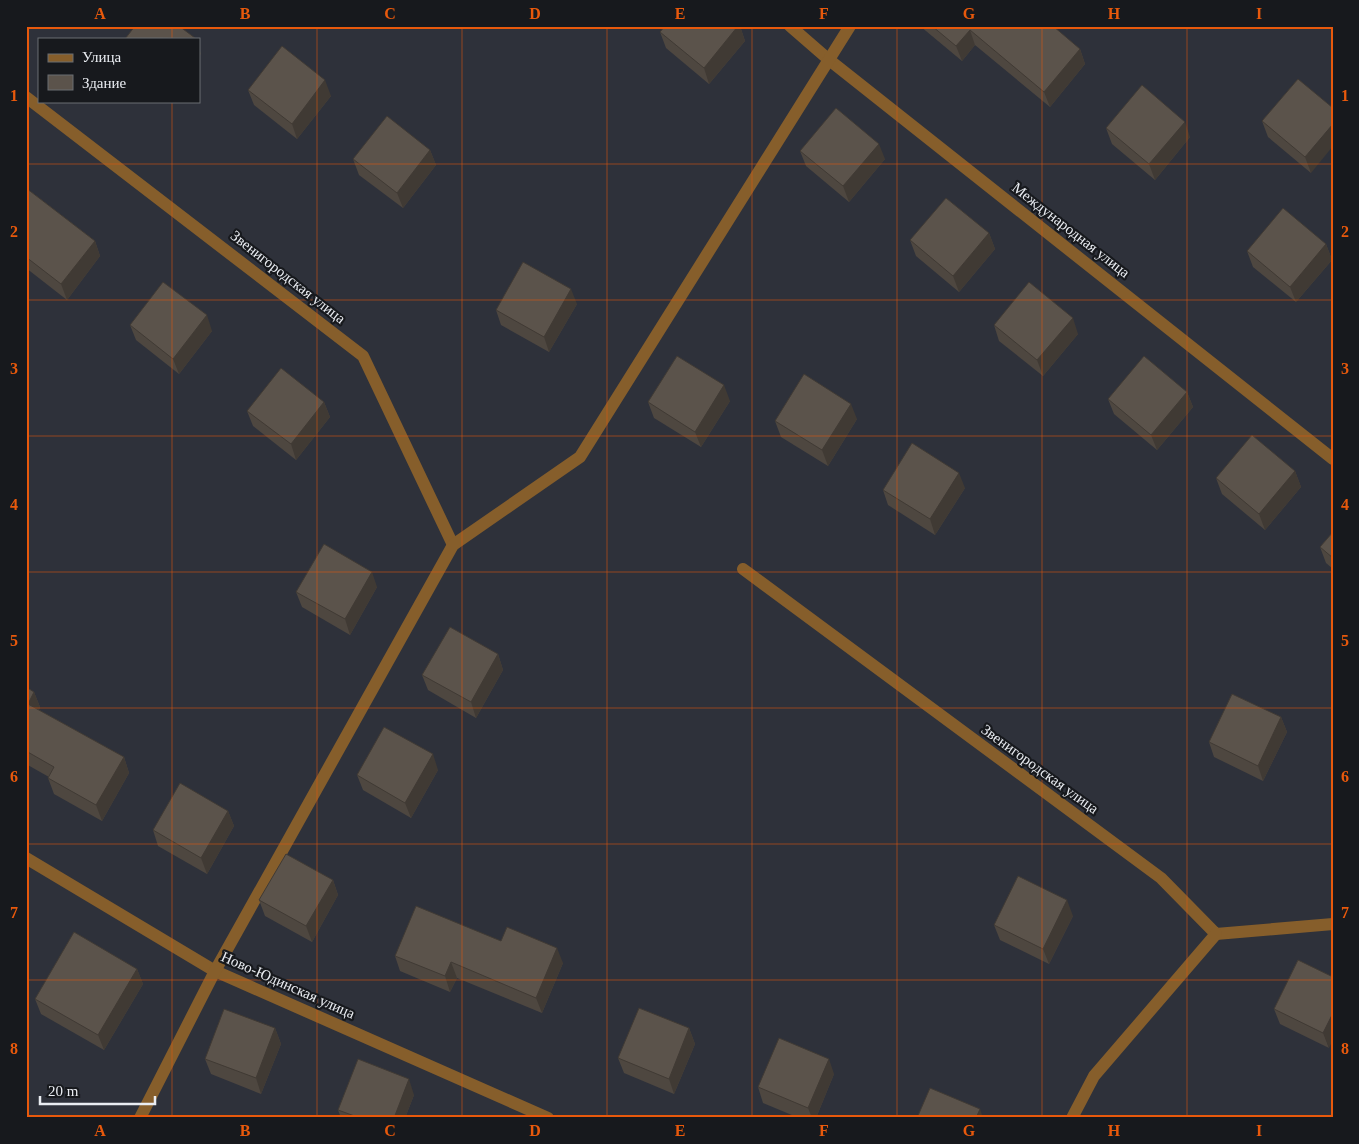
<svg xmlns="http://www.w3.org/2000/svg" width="1359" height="1144" font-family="'Times New Roman',serif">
<rect width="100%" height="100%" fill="#2e313a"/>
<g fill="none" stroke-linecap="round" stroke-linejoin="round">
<g stroke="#865e2b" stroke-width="12">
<polyline points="790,26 828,59 1333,459"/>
<polyline points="26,97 363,356 453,545"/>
<polyline points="743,569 1161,878 1216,934 1333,924"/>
<polyline points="26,858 215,971 548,1118"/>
<polyline points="140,1118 215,971 453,545 580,457 850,26"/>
<polyline points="1072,1118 1094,1076 1216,934"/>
</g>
</g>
<g fill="#4e4740">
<polygon points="665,26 740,26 745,41 709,84 666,48 660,32"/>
<polygon points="920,26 1020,26 1023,29 1080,49 1085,64 1050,107 975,45 962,61"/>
<polygon points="1298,79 1311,173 1268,137 1262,121"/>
<polygon points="248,90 331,96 297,139 254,105"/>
<polygon points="1106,128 1190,137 1155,180 1112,144"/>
<polygon points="430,150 436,165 403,208 359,175 353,159"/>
<polygon points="800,151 885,159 849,202 806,166"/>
<polygon points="26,188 95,241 100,256 67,300 26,268"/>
<polygon points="989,233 995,249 959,292 916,256 910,240"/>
<polygon points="1326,244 1332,260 1296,302 1253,267 1247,251"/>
<polygon points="577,304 549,352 501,325 496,310"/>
<polygon points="130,325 212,331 179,374 136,340"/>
<polygon points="994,325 1078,334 1043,376 999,341"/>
<polygon points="1187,392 1193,407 1157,450 1114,414 1108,399"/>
<polygon points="730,401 701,447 654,418 648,402"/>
<polygon points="324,402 330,417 296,460 253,426 247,411"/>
<polygon points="857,419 828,466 781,437 775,421"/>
<polygon points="1295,471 1301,487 1265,530 1222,494 1216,478"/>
<polygon points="965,488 935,535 888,505 883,490"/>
<polygon points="1333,532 1333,569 1326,563 1320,547"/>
<polygon points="377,587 350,635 302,607 296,592"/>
<polygon points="498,654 503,670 476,718 428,690 422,675"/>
<polygon points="26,687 34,692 40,707 39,710 124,757 129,773 102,821 54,794 48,778 49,777 26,764"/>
<polygon points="1281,717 1287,732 1263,781 1214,757 1209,742"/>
<polygon points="438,770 411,818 363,790 357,775"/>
<polygon points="228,811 234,826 207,874 158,846 153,830"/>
<polygon points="333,880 338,895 312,942 265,916 259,900"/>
<polygon points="1073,916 1049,964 1000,940 994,925"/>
<polygon points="501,941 563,963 542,1013 457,978 450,992 400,971 395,956"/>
<polygon points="1298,960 1329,1048 1280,1024 1274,1009"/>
<polygon points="137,969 143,984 104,1050 41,1014 35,999"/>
<polygon points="275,1028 281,1044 261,1094 211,1074 205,1059"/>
<polygon points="689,1028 695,1044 674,1094 624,1073 618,1058"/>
<polygon points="834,1074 816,1118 799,1118 763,1103 758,1087"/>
<polygon points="414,1095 405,1118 341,1118 338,1110"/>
</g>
<g fill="#403a34">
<polygon points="738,26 740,26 745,41 709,84 704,68"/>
<polygon points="970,30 975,45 962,61 956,46"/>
<polygon points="199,48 201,54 199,56"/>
<polygon points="1080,49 1085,64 1050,107 1044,92"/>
<polygon points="325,80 331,96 297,139 292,124"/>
<polygon points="1185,122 1190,137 1155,180 1149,164"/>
<polygon points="1333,124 1333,146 1311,173 1305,157"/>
<polygon points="879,144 885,159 849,202 843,186"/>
<polygon points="430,150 436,165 403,208 397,193"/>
<polygon points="989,233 995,249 959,292 953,276"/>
<polygon points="95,241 100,256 67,300 61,284"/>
<polygon points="1326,244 1332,260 1296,302 1290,287"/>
<polygon points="571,289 577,304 549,352 544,337"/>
<polygon points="207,315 212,331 179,374 173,359"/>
<polygon points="1073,318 1078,334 1043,376 1037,360"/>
<polygon points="724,385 730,401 701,447 695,432"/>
<polygon points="1187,392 1193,407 1157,450 1151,435"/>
<polygon points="324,402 330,417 296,460 291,444"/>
<polygon points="851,404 857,419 828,466 822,450"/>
<polygon points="1295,471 1301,487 1265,530 1259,514"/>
<polygon points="959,473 965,488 935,535 930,519"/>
<polygon points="372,572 377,587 350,635 345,619"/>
<polygon points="498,654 503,670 476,718 471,702"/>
<polygon points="34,692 40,707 33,719 28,704"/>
<polygon points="1281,717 1287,732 1263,781 1258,766"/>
<polygon points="433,754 438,770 411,818 405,803"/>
<polygon points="124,757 129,773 102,821 96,805"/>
<polygon points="228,811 234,826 207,874 201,858"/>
<polygon points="333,880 338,895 312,942 306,926"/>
<polygon points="1067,900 1073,916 1049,964 1043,949"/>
<polygon points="557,948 563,963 542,1013 536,998"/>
<polygon points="451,962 457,978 450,992 445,976"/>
<polygon points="137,969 143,984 104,1050 98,1035"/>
<polygon points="1333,1013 1333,1040 1329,1048 1323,1033"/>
<polygon points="275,1028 281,1044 261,1094 256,1078"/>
<polygon points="689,1028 695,1044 674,1094 669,1079"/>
<polygon points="829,1059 834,1074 816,1118 812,1118 808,1108"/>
<polygon points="409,1079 414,1095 405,1118 394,1118"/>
<polygon points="980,1109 983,1118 976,1118"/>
</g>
<g fill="#5b534b" stroke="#403a34">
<polygon points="135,26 179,26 195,38 125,39"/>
<polygon points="665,26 738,26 704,68 660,32"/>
<polygon points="932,26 1020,26 1023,29 1025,26 1053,26 1080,49 1044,92 970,30 956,46"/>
<polygon points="282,46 325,80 292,124 248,90"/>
<polygon points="1298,79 1333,108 1333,124 1305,157 1262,121"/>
<polygon points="1142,85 1185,122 1149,164 1106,128"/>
<polygon points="836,108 879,144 843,186 800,151"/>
<polygon points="387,116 430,150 397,193 353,159"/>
<polygon points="26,188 95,241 61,284 26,257"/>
<polygon points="946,198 989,233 953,276 910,240"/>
<polygon points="1283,208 1326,244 1290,287 1247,251"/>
<polygon points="523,262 571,289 544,337 496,310"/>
<polygon points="163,282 207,315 173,359 130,325"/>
<polygon points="1029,282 1073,318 1037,360 994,325"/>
<polygon points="677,356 724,385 695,432 648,402"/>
<polygon points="1144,356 1187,392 1151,435 1108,399"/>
<polygon points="281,368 324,402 291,444 247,411"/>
<polygon points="804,374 851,404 822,450 775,421"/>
<polygon points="1252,435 1295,471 1259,514 1216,478"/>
<polygon points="912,443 959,473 930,519 883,490"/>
<polygon points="1333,532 1333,558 1320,547"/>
<polygon points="324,544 372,572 345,619 296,592"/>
<polygon points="450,627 498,654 471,702 422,675"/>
<polygon points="26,687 34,692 28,704 124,757 96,805 48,778 54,767 26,751"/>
<polygon points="1232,694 1281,717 1258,766 1209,742"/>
<polygon points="384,727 433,754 405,803 357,775"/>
<polygon points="180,783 228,811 201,858 153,830"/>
<polygon points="286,854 333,880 306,926 259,900"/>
<polygon points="1018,876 1067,900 1043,949 994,925"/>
<polygon points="416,906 501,941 507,927 557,948 536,998 451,962 445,976 395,956"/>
<polygon points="74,932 137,969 98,1035 35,999"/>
<polygon points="1298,960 1333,977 1333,1013 1323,1033 1274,1009"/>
<polygon points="639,1008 689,1028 669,1079 618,1058"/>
<polygon points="224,1009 275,1028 256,1078 205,1059"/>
<polygon points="779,1038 829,1059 808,1108 758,1087"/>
<polygon points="358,1059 409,1079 394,1118 360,1118 338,1110"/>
<polygon points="930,1088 980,1109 976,1118 917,1118"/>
</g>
<path fill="none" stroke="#e8590c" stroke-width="1" stroke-opacity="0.55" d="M172 26V39M317 26V1118M462 26V1118M607 26V1118M752 26V1118M897 26V1118M1042 26V1118M1187 26V1118M172 101V1118M26 164H1333M26 300H1333M26 436H1333M26 572H1333M26 708H1333M26 844H1333M26 980H1333"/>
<g text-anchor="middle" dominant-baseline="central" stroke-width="4.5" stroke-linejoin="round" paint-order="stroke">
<g font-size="15" fill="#eaedf2" stroke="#17191d">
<text transform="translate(1071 230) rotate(38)">Международная улица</text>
<text transform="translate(288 277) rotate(38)">Звенигородская улица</text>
<text transform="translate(1040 769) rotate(36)">Звенигородская улица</text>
<text transform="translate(288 985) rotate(24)">Ново-Юдинская улица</text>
</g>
</g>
<rect width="1359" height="1144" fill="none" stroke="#17191d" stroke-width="55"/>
<rect x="38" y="38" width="162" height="65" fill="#17191d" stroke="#6b6e72"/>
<rect x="48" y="54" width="25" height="8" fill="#865e2b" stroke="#6b6e72"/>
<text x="82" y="62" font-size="15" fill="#eaedf2">Улица</text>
<rect x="48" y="75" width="25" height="15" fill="#5b534b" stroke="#6b6e72"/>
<text x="82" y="88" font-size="15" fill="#eaedf2">Здание</text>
<path d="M40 1096v8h115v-8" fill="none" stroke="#eaedf2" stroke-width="2.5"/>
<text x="48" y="1096" font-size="15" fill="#eaedf2" stroke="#17191d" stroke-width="4" paint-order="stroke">20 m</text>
<rect x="28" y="28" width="1304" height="1088" fill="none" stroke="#e8590c" stroke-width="2"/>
<g font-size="16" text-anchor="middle" font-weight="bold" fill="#e8590c">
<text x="100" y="19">A</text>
<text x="245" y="19">B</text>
<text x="390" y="19">C</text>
<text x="535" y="19">D</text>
<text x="680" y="19">E</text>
<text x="824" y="19">F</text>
<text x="969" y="19">G</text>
<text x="1114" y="19">H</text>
<text x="1259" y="19">I</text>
<text x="14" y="101">1</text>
<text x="1345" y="101">1</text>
<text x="14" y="237">2</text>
<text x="1345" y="237">2</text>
<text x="14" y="374">3</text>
<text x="1345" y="374">3</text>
<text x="14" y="510">4</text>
<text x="1345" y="510">4</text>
<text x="14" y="646">5</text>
<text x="1345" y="646">5</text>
<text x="14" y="782">6</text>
<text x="1345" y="782">6</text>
<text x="14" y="918">7</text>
<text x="1345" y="918">7</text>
<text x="14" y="1054">8</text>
<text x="1345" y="1054">8</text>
<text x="100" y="1136">A</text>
<text x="245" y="1136">B</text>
<text x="390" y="1136">C</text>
<text x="535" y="1136">D</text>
<text x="680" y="1136">E</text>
<text x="824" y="1136">F</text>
<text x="969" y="1136">G</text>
<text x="1114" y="1136">H</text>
<text x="1259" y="1136">I</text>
</g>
</svg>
